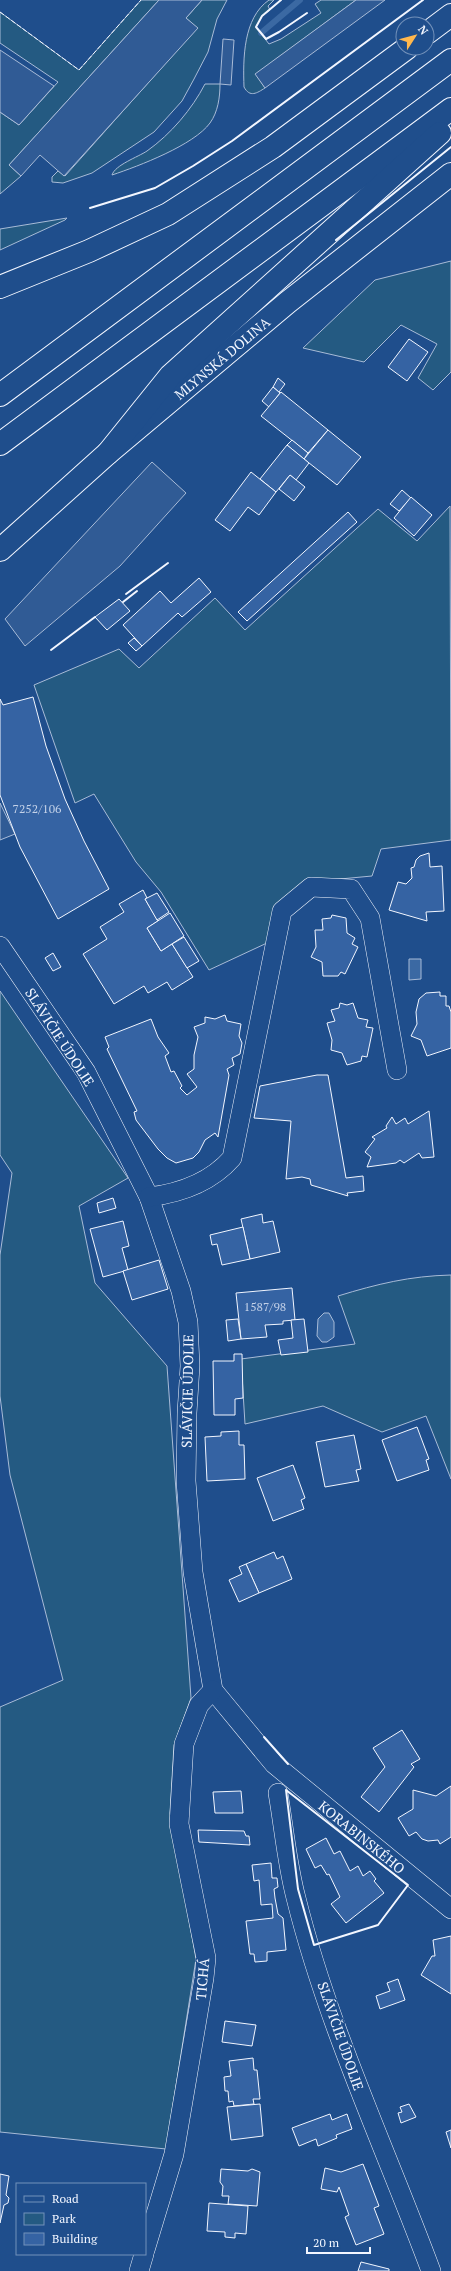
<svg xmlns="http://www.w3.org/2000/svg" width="451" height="2271" font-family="'PT Serif',serif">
<rect width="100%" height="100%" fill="#1f4e8c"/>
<g fill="#245a82" stroke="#a8bbd7">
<polygon points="141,0 159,0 9,165 21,176 0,194 0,112 19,125 58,82 0,43 0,12 79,70"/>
<polygon points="202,0 227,0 217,19 208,52 194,79 182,101 154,132 92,173 63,183 52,182 52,177 58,171 65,176 197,28 186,18"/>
<path d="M269 0H274L268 6 270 10 262 16 256 27 269 44 281 39 321 13 315 4 321 0H356L256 74 265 88C257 93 250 98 244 87 243 59 243 18 269 0Z"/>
<path d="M205 84H220C220 97 218 112 210 123 194 145 139 166 112 175 115 165 138 157 147 151 171 134 192 109 205 84Z"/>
<polygon points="67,218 65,220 0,250 0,229"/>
<polygon points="451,261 451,372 433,390 418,378 437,344 401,325 364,362 303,348 375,280"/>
<polygon points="450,506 451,840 381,849 372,876 308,882 267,943 209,970 161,892 136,862 94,794 75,803 34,685 119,649 139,668 215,598 245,630 378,509 417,541"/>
<polygon points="0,991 128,1178 79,1206 95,1283 167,1366 191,1698 174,1745 170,1813 196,1959 166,2149 0,2132 0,1707 63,1680 10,1475 0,1396 0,1255 12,1173 0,1155"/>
<path d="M451 1275V1479L426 1416 382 1432 323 1406 245 1424 241 1359 355 1344 338 1296C377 1284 410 1276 451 1275Z"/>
</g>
<g fill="#305b95" stroke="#a8bbd7">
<polygon points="159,0 202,0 186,18 198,28 64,176 40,155 21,176 9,165"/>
<polygon points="356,0 385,0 265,88 255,74"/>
<polygon points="223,39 234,40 231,85 220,84"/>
<polygon points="0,50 54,86 19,125 0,112"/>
<polygon points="152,462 186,493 120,566 25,646 5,619"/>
<polygon points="0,803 15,834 0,840"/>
</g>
<g fill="#3b69a3" stroke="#a8bbd7">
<polygon points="409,959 421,959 421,979 409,980"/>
<polygon points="324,1313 329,1313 334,1322 334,1337 327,1342 322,1342 317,1336 318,1319"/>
</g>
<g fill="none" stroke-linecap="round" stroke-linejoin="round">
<polyline stroke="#3b69a3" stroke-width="6" points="261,33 300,0"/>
</g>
<g fill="#3563a3" stroke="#f2f6ff">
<polygon points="409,339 428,352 407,381 388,367"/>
<polygon points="278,378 285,384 279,392 273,387"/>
<polygon points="273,387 280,393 269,407 262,401"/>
<polygon points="281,392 328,430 308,453 261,416"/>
<polygon points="328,430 361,457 337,485 304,459"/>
<polygon points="292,440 308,453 304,459 287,445"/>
<polygon points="287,445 309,463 296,480 290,475 276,492 260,479"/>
<polygon points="251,472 276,492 259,515 248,507 230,531 215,520"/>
<polygon points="290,475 305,487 294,501 279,489"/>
<polygon points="402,490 411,498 399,511 390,504"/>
<polygon points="411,497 432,515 414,536 394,518"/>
<polygon points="348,512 357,522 247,621 238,612"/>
<polygon points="199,578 211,592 182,617 178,613 142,646 123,625 160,591 171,603"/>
<polygon points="119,599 130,611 107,630 95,617"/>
<polygon points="134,638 142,646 136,651 128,643"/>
<polygon points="33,697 46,746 65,799 84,841 109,889 58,919 20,847 0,795 0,699 3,705"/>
<polygon points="429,853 430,867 442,866 444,911 426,912 427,921 389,910 398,882 406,884 412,878 411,868 414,867 416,860 420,856"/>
<polygon points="143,890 147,898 145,899 158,921 147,928 161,951 172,944 193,977 172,990 167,982 148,993 144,986 114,1004 83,954 107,939 100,927 124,912 119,904"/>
<polygon points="157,893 169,912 157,920 145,899"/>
<polygon points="170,913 184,936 161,951 147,928"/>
<polygon points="332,915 346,918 347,933 355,938 352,944 358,947 345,974 341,972 338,976 323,976 322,962 311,957 316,947 315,930 323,930 322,919 331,918"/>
<polygon points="184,937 199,961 187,968 172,944"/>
<polygon points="53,953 61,967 53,971 45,958"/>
<polygon points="440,992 440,996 446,996 446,1006 449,1006 451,1012 451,1048 427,1056 421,1040 411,1036 417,1024 416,1012 419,999 426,993"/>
<polygon points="340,1003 347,1005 353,1003 358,1018 368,1020 366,1027 373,1028 367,1057 362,1056 361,1061 347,1065 342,1053 331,1050 332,1040 327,1023 335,1021 331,1010 339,1008"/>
<polygon points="225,1015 227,1021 241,1024 239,1036 242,1043 240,1054 232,1058 234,1065 227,1069 229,1075 218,1137 215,1133 205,1140 199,1152 193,1158 176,1163 167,1158 158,1149 136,1120 134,1112 137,1111 107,1049 109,1047 105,1037 151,1019 158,1037 169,1053 165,1056 171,1072 174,1071 182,1086 180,1088 187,1095 197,1087 187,1074 194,1069 194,1055 198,1037 194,1027 205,1023 205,1017 215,1019"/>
<polygon points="317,1075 328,1075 346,1178 363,1176 364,1191 347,1193 348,1196 311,1185 310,1179 302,1177 286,1179 291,1121 254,1118 260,1086"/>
<polygon points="429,1111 434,1157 422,1158 419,1153 404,1163 400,1160 396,1163 367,1167 371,1157 365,1152 375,1139 372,1137 387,1128 386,1126 392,1117 396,1124 405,1118 408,1124"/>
<polygon points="113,1198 116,1208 99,1213 97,1203"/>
<polygon points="262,1214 263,1223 273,1221 280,1252 250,1259 241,1219"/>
<polygon points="123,1221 129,1246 122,1248 128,1270 103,1277 90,1229"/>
<polygon points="243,1227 250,1259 222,1265 217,1244 212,1245 210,1235"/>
<polygon points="159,1260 168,1289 132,1300 123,1271"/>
<polygon points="292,1288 295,1320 283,1321 283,1324 265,1325 267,1337 241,1339 236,1293"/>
<polygon points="238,1319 241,1339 228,1341 226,1320"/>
<polygon points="304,1319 308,1352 281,1355 278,1340 293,1338 291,1320"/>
<polygon points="234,1354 242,1354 243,1398 235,1399 235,1415 214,1415 213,1361 234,1361"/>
<polygon points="417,1427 429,1459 426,1460 429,1470 397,1481 382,1440"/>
<polygon points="239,1431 239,1445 244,1445 245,1479 207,1481 205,1437 221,1436 221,1432"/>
<polygon points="354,1435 361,1469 356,1470 359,1481 325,1487 316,1442"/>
<polygon points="293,1465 305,1498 301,1500 304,1509 273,1521 257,1478"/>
<polygon points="274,1552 277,1559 283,1556 292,1579 259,1593 246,1564"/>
<polygon points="246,1564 259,1593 239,1602 229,1580 242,1574 239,1567"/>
<polygon points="402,1730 420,1759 411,1764 414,1767 379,1812 361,1797 385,1767 373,1748"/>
<polygon points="451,1786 451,1837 440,1844 438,1840 428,1841 422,1839 416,1832 409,1836 398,1818 413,1809 413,1790 436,1796"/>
<polygon points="241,1791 243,1813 215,1813 213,1792"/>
<polygon points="198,1830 244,1831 246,1836 249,1836 250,1845 199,1842"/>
<polygon points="326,1838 334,1854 340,1851 350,1871 358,1866 363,1876 370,1871 376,1879 374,1881 384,1893 346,1923 331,1904 340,1897 329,1874 327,1875 321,1865 315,1868 306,1849"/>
<polygon points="271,1863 272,1878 277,1878 278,1887 274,1889 275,1898 278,1914 283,1918 286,1950 267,1952 267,1961 255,1962 254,1954 250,1954 246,1921 273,1918 272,1904 261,1905 259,1880 254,1881 252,1865"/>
<polygon points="451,1936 451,1994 421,1975 432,1956 435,1956 433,1940"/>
<polygon points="398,1979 405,2000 380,2009 376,1996 390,1991 387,1983"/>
<polygon points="225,2021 256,2025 252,2046 222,2042"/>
<polygon points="253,2058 254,2070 257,2070 260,2099 253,2099 254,2104 234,2106 233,2101 229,2102 228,2091 225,2091 224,2077 231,2076 229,2061"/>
<polygon points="260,2104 263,2136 231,2140 227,2107"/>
<polygon points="409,2104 416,2117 401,2123 398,2113 402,2112 400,2107"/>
<polygon points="330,2114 332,2120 347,2114 352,2129 336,2135 337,2138 318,2146 316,2139 299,2146 292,2128"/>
<polygon points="451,2130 451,2148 446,2132"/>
<polygon points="363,2164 379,2206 374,2208 384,2234 356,2245 345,2217 349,2215 339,2187 337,2192 321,2189 325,2168 341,2172"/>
<polygon points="221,2169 248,2171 252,2169 260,2172 257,2206 228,2204 229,2196 222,2196 223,2186 220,2182"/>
<polygon points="0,2174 9,2176 6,2195 9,2198 8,2203 4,2205 0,2223"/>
<polygon points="209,2203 248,2206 246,2234 235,2233 235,2238 225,2237 225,2232 207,2231"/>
<polygon points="361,2262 389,2269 389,2271 358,2271"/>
</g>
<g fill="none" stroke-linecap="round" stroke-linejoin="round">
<g stroke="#f2f6ff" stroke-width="20">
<g id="street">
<polyline points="0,946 86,1072 149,1197 181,1291 188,1322 190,1366 187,1413 186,1481 193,1572 213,1690 274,1764 451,1909"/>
<path d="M149 1197C181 1193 211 1182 232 1158L282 911 311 887 351 889 370 918 397 1070"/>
<path d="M278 1793C284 1828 287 1864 296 1898 328 2027 385 2147 431 2271"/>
<polyline points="145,2250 174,2154 204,1978 206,1958 179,1824 184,1744 199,1705 213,1690"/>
<polyline points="139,2271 144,2254"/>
</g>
</g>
<g stroke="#f2f6ff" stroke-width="24">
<g id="primary">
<polyline points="427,33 451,15"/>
<polyline points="0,287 89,251 168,214 273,147 407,48"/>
<polyline points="0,550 108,453 288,302 451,174"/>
</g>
</g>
<g stroke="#f2f6ff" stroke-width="24">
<g id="highway">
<polyline points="0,395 451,60"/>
<polyline points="0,444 451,109"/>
<polyline points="108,453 170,376 440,133"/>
</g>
</g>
<use href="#street" stroke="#1f4e8c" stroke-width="19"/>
<use href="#primary" stroke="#1f4e8c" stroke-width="22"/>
<use href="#highway" stroke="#1f4e8c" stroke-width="22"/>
<polyline stroke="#f2f6ff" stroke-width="1" stroke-dasharray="5 2" stroke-linecap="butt" points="0,12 79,70 141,0"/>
<g stroke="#f2f6ff" stroke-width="2">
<polyline points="281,0 262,16 256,27 266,39 279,32 307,13"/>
<polyline points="90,208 155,188 193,166 232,141 423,0"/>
<polyline points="336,240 451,147"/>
<polyline points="126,594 168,563"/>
<polyline points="123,602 137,591"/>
<polyline points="51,650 95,617"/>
<polyline points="264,1737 288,1764"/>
<polygon points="286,1790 408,1885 378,1925 314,1945 298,1889"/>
</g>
</g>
<g text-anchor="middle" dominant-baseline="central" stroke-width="3" stroke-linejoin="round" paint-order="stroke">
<g font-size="12" fill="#c3d1e8">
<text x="37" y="808">7252/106</text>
<text x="265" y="1306">1587/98</text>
</g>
<g font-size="14" fill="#f2f6ff" stroke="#1f4e8c">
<text transform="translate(222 358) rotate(-40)">MLYNSKÁ DOLINA</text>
<text transform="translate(60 1037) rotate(57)">SLÁVIČIE ÚDOLIE</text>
<text transform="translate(187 1391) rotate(-89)">SLÁVIČIE ÚDOLIE</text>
<text transform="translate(362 1837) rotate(39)">KORABINSKÉHO</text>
<text transform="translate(202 1979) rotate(-85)">TICHÁ</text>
<text transform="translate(341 2036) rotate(71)">SLÁVIČIE ÚDOLIE</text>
</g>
</g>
<rect x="16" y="2183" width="130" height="72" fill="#1f4e8c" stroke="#7391ba"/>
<rect x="24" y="2196" width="20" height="6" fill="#1f4e8c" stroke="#7391ba"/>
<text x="52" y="2203" font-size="12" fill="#f2f6ff">Road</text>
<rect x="24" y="2213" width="20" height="12" fill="#245a82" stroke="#7391ba"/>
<text x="52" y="2223" font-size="12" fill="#f2f6ff">Park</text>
<rect x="24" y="2233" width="20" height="12" fill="#3563a3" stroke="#7391ba"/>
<text x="52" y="2243" font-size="12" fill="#f2f6ff">Building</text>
<g transform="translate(415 36) rotate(54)"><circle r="19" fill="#1f4e8c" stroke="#7391ba"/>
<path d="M0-3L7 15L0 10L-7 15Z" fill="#ffb74d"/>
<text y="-6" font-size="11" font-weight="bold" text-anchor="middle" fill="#f2f6ff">N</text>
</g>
<path d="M307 2247v6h63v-6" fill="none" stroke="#f2f6ff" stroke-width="2"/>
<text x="313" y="2247" font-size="12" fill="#f2f6ff" stroke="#1f4e8c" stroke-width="3" paint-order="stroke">20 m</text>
</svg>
